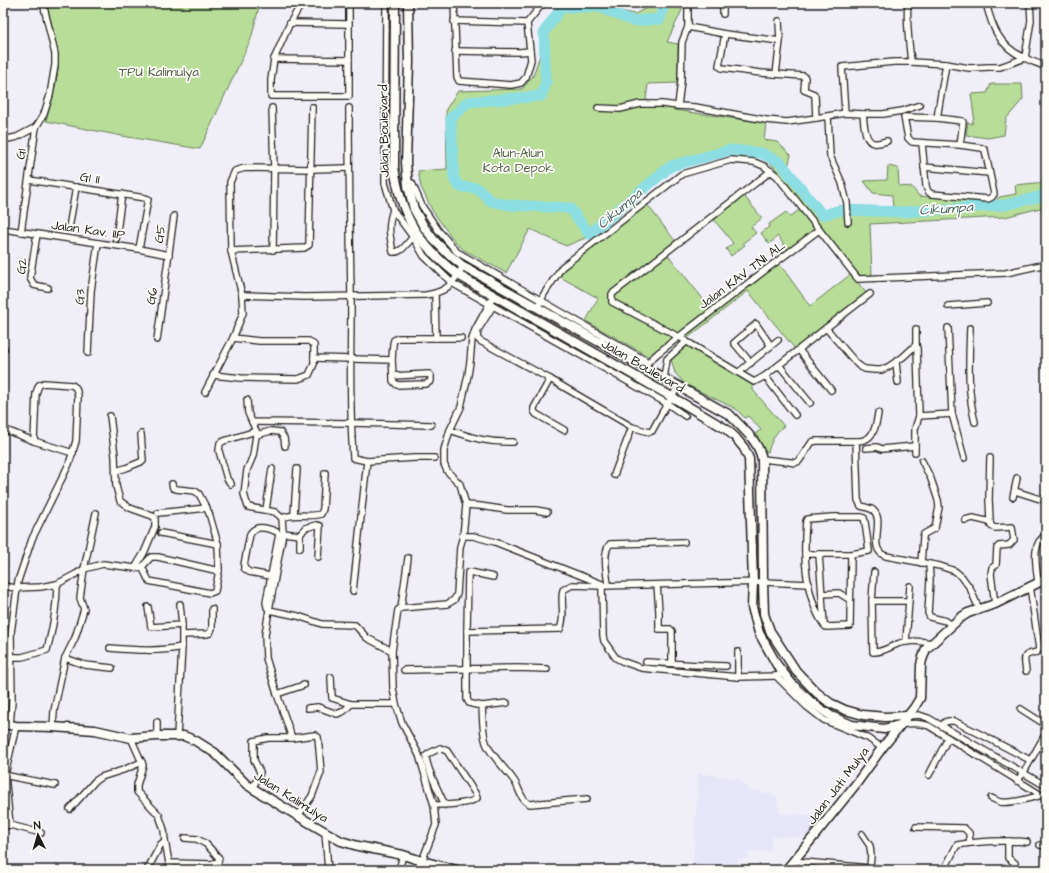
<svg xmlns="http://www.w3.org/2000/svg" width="1049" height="873" font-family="'Architects Daughter',sans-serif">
<rect width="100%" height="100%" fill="#f0eff8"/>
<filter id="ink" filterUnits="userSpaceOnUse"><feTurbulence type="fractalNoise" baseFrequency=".025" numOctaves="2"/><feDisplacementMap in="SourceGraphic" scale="8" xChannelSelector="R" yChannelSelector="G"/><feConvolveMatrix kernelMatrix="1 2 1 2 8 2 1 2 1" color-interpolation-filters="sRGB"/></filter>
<g filter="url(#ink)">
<polygon fill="#e7e6f9" points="698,773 739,779 749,790 771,794 777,797 779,813 826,817 806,837 772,837 771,852 753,851 748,853 749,859 738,859 738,870 693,870"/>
<g fill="#b7dd98" stroke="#6a7c5a">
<path d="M46 3H260L251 39 200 149 122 136 46 121C49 107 55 91 57 76 61 52 52 26 46 3Z"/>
<polygon points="566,3 582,3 635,14 652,5 652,3 682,3 682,10 667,42 678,44 678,83 648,84 646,100 674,104 674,110 766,123 764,140 777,142 791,155 788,167 824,210 838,206 893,209 892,195 873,193 864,181 887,180 888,166 898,168 899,186 912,187 919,196 995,203 999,197 1016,194 1015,185 1046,182 1046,212 1044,207 1005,217 870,224 872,276 864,277 855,272 776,169 761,154 730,151 671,168 637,192 632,201 590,236 566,246 530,229 506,273 464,250 456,243 433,212 421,187 418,171 447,169 446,109 458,91 522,89 533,76 548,31 558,6"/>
<polygon points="991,84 1022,84 1023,99 1006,119 1004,135 988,138 966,135 968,122 972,124 974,116 971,94 987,93"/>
<polygon points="744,196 762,218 751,227 756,233 743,243 745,245 731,256 726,249 733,243 714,220"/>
<polygon points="646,203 679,246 668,255 711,309 654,354 648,356 586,321 598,298 560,277 564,269"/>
<polygon points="800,209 815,228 816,230 788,251 778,236 769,244 761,233 770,226 769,224 786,212 790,217"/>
<polygon points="779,263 810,306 851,274 867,294 795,349 748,291 689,337 687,336 687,334"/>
<path d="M687 345 753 384V390L784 426C775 432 771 442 768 452H765L762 445 756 433 761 430 748 416 745 418 736 409 685 384 675 373 671 359Z"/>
</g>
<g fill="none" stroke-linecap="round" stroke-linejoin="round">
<polyline stroke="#8cdee3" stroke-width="11" points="664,3 660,19 633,21 599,7 562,7 544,32 546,83 541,96 468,102 451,118 454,179 460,187 477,188 491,201 509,205 570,208 589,234 671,166 730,150 761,153 780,162 822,215 842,210 903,212 1005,205 1046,195"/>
<g stroke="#1c1c1c" stroke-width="8">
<g id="street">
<polyline points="302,3 290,23 274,59 271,80 271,96 349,96 349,3"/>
<polyline points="386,3 385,183 393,210 413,237 424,256 452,283 668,404 685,416"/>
<polyline points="454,3 457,77 459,81 511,85 521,83 526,77 531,60 527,23 543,3"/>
<polyline points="688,3 688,27 682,42 681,81 678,106 695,107 766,120 787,122 816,118 845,113 863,114 883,114 902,111 920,105"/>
<path d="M908 3C906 23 909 42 911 62"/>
<path d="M986 3C992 27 999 46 1023 57 1030 61 1038 63 1046 67"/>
<polyline points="723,14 723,3"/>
<polyline points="454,21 527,23"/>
<polyline points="290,23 348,24"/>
<polyline points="688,27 725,34 780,41"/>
<polyline points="725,34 719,66 722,68 761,73 804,76 805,78 804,90 814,94 815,96 816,118"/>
<polyline points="455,51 519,52 530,51"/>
<polyline points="274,59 349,60"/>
<polyline points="776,74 780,41 779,21"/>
<polyline points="272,108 274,169 273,250"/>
<path d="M349 108C349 171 350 233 351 296 351 350 349 403 353 457V458L367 461 414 458H434"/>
<polyline points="598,108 620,109 640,104 662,104 678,106"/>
<polyline points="845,113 842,67 894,62 911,62 946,64 969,68 989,67 1000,67 1025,58 1031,20 1030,3"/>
<path d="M863 114C864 122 864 142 874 143 878 144 883 142 887 141"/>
<polyline points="828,116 830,156 842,183 847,203 848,222"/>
<polyline points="937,118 946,64"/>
<polyline points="1046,118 1046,132"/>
<polyline points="3,140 17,137 36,127 44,114 50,95 55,65 55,54 43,3"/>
<path d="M922 143 926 186C927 190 928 193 932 194L988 199 992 197 994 194 985 150 982 148 960 145 912 142 908 138 904 117 937 118 962 121 963 122 960 145"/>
<polyline points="924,167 989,173"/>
<polyline points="771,171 612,294 612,302 679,337 754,382 765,376 826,328"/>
<polyline points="29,180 145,198 148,199 139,249"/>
<polyline points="412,183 422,206 438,230 457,252 648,362"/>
<path d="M393 210C387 227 390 236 393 252 402 253 407 243 413 237"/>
<polyline points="69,228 76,187"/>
<polyline points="3,229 139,249 169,255"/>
<polyline points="21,232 36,127"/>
<polyline points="37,234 30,278 34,285 48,288"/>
<polyline points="116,239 122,194"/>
<polyline points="231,251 304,248 309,245 312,107"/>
<polyline points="435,294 436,338"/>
<polyline points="870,294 826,328 857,364 861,367 865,369 875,370 881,370 888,367 903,357 916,345 916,329"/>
<path d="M242 295 305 297 426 295C447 292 453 284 463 266"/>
<polyline points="493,306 478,330 477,338 480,341 550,379 632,427 649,432 652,431 663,411 678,387"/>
<polyline points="948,306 987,303"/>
<polyline points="537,308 544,294 562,267 682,174 731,160 754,162 764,166 777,176 858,279 1006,273 1046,264"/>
<polyline points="948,328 952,414 964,458"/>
<path d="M970 328C969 359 967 392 975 422"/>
<polyline points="233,338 259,341 309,341 314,345 314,358 392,360 393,376 429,374 431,376 431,381 426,384 397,385 393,381 393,376"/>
<polyline points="157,340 174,216"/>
<polyline points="916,345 917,348 919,416 952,414"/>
<polyline points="3,349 4,349"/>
<polyline points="799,350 831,390"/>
<polyline points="88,353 91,291 98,243"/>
<polyline points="392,360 393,344 394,340 398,338 461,338"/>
<polyline points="896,362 898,382"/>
<polyline points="751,363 734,343 756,324 771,346"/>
<polyline points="646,364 658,353 764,271 819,230"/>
<polyline points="779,365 810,403"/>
<polyline points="739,372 778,340"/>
<polyline points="213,375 241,378 298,379 309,375 314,364 314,358"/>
<polyline points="765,376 795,415"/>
<polyline points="664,378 667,359 686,342"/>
<polyline points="550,379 534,408 534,411 536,414 564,430"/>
<polyline points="205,392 233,338 243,313 242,295 231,251 230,182 235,171 245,168 311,169 349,168"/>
<polyline points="247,400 248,413 252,422 351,423 431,425"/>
<path d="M878 413C877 421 874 436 866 439 863 441 859 441 856 441L858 500 861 506C864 507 870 508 873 510 886 521 866 549 886 556L940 566 955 571 962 577 970 588 979 609"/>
<polyline points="110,416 115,456 116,486 120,501 130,508 155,517 155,527 144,553 135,568"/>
<polyline points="252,422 256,431 256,435 253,456 247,470 244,494 248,507 275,512 282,518 283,533 269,610 298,616 322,624 355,625 367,638 392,651"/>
<polyline points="3,429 34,441 73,453"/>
<path d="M450 430C473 438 488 443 513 442"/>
<polyline points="256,435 271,431 280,432 284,438 285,446"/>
<polyline points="866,448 877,447 882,449 915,446"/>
<polyline points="915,452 915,429 919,416"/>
<polyline points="990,458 989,499 990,522 991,526 995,528 1012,527 1014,540 1009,545 999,546 997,548 996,565 992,568 991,574 995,604"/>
<polyline points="762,459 790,462 795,463 799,461 812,442 816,441 856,441"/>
<polyline points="116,471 126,468 143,461 141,434"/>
<polyline points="614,475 632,427"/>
<polyline points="231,484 227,479 219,451 220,443 224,441 256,431"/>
<polyline points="1015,491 1040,499 1046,499"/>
<polyline points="1013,497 1017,478"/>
<polyline points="466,505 480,506 507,510 536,510 547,512"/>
<polyline points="266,510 272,469"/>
<polyline points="158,513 207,508"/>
<polyline points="294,514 297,469"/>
<path d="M282 518C295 512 308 518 321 514L323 509 325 473"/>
<polyline points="965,520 973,518 990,522"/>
<polyline points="161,533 218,544"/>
<polyline points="283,533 300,535 305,528 316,525 320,526 318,557"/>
<polyline points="463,536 473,536 495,542 602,584"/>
<polyline points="300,548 300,535"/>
<polyline points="805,554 819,554"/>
<polyline points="921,563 923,537 924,534 935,528 939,507 938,500 931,479 922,461"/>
<polyline points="929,564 930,580 928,613 930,617 946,621 952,625"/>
<polyline points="142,567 149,581 210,593 215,591 219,571 218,544 209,513 199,494 195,491 176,489 173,488 172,484"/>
<path d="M874 572 872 601 873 652C882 653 891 646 900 643 911 640 921 641 932 643"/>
<path d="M270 576 249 572 244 568V565L250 534C252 531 254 529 258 528 263 527 276 530 279 534L266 602 267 607 269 610 265 635 266 658 277 694 292 738 315 735 318 737 321 772 312 796 298 816"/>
<path d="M1038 583C1037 569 1030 542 1046 536"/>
<path d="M608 585C607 574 602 552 610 544L684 542"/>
<polyline points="657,585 659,611 659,629 670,629 672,631 672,663"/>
<polyline points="3,586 16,588 40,587 57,584 76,574 84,569 103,564 135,568 142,567 151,557 158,557 219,571"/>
<polyline points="602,586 603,636 604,641 616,658 624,662 641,668 738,677 776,676 783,673"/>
<polyline points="353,591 367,461"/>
<polyline points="822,594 839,593 850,600"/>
<polyline points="872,601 908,601"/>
<polyline points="180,604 182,625"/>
<polyline points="148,607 151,627 182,625 182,647"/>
<polyline points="401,608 408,558"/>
<path d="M824 625C805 597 803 554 806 521L807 519 833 517H862L864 518 865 522 869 551 851 554H819L824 625 826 627 850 626 851 554"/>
<polyline points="467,631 468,573 470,572 493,577"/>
<polyline points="183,635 207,634 210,633 212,628 212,609"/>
<polyline points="906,642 910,586"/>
<path d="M110 648C134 650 158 652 182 647L177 736"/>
<path d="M11 657H22L47 650C53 628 57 607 57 584"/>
<polyline points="65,658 85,665 112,668"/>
<path d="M646 662C673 663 699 666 726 666"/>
<polyline points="3,664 11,664"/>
<polyline points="404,670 517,668 547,669"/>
<path d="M1026 671C1024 656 1022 655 1037 652L1039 649 1030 586"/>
<polyline points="776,676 806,706 824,720 868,738 882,748"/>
<polyline points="331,677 332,698 351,704 396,704"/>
<polyline points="738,677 738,652"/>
<polyline points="277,694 304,685"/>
<polyline points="482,706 507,703"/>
<polyline points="308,708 318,707 337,714 344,711 351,704"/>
<polyline points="1021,709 1046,725"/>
<polyline points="907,716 919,715 928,718 1046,786"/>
<polyline points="157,722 157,736"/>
<polyline points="10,725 12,701 11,633 18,581 32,539 69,464 76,441 78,396 76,388 72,385 44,383 39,385 36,393 34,441"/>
<path d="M900 725C910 723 919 722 929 726L1046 798"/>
<polyline points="942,726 945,722 949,721 954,721 980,734 1030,760"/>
<polyline points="53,727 54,711 65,658 75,638 84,609 80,598 84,569 96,513"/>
<polyline points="131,738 143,765 137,785 137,792 159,815 164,830 165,841 169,863 172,870"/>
<polyline points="3,775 55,785"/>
<polyline points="929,775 948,738"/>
<polyline points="1017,781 1024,772 1046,733"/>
<polyline points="252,788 258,778 260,772 254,760 254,741 268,738 292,738"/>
<path d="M991 798C994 799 997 801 1000 802 1012 804 1030 798 1042 795"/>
<path d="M587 799 530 804C521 801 520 790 515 782 508 771 493 758 487 745 482 735 483 717 482 706L472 704 469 703 467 699V631L560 629C566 616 560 603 563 590L572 585 602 586 763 582 809 584"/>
<path d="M434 805C445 805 469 805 477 798L475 793 447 751 440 748 430 753 426 756C426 768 440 794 445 805"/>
<polyline points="70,809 95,781 101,777 123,770 142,762"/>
<polyline points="10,825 41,833"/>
<polyline points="3,826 10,825 5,775 16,726"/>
<polyline points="916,827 964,828 969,833 970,843"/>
<polyline points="325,832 328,870"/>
<polyline points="862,834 870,846 871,855 870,868"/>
<polyline points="1008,841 1008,858 1015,863 1014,870"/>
<polyline points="1040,845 1046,846"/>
<polyline points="422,861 436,825 434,805 419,755 402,723 396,704 393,688 392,651 398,610 401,608 447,604 454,600 457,594 460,547 463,536 466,505 460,484 447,471 444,464 444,450 450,430 461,407 468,375 470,362 472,339 475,330 494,295"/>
<polyline points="793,861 892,870"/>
<polyline points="169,863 211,864 218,862 219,858 206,844 197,839 185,838"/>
<polyline points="147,870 161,844 165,841"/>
<polyline points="399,870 403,855"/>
<path d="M944 870 957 845C980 841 1003 840 1027 842"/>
</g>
</g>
<g stroke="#1c1c1c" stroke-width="11">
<g id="secondary">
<path d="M395 3 394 167C401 217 419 245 458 275L672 397 726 429 735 437 744 448 749 459 753 583 752 607 759 633 777 665 792 684 811 702 831 716 852 725 884 729 900 725"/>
<path d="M408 3 409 62 406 163 408 186 414 209 424 227 434 240 447 253 463 266 730 415C742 428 758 440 762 459L763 582 764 614 770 631 796 671 816 692 830 703 845 710 863 715 885 717 907 716"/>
<polyline points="3,724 16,726 53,727 95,730 131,738 157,736 184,736 196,741 215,753 246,784 252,788 298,816 341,841 358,846 403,855 422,861 457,870"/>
<polyline points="786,870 815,835 856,784 882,748 914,708 920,698 921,665 922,660 926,649 960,618 968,613 995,604 1046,579"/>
</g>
</g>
<use href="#street" stroke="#fdfcf7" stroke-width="5.5"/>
<use href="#secondary" stroke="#fdfcf7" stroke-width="8"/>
</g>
</g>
<g text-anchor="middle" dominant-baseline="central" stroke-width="3.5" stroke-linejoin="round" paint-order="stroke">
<g font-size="13" fill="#526047" stroke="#fdfcf7">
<text x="159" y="72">TPU Kalimulya</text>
<text x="518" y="153">Alun-Alun<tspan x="518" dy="15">Kota Depok</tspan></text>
</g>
<g font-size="13" fill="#1c1c1c" stroke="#fdfcf7">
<text transform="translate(384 131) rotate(-91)">Jalan Boulevard</text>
<text transform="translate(21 154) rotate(-82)">G1</text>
<text transform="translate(90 178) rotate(9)">G1 II</text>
<text transform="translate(88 230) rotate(8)">Jalan Kav. IIP</text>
<text transform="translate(160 234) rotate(-83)">G5</text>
<text transform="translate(22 266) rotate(-84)">G2</text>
<text transform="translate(742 275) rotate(-37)">Jalan KAV TNI AL</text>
<text transform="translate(152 296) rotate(-82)">G6</text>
<text transform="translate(80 297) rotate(-86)">G3</text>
<text transform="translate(643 366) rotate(30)">Jalan Boulevard</text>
<text transform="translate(838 786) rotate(-53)">Jalan Jati Mulya</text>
<text transform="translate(291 797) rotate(32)">Jalan Kalimulya</text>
</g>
<g font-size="14" font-style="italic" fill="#436062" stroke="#fdfcf7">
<text transform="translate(620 209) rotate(-40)">Cikumpa</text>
<text transform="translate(946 209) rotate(-4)">Cikumpa</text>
</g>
</g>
<rect width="1049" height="873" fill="none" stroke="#fdfcf7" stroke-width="16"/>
<rect x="8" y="8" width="1033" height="857" fill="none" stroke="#1c1c1c" stroke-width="1.5" filter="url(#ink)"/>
<g transform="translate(38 835) rotate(355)" stroke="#fdfcf7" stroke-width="3" paint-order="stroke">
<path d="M0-3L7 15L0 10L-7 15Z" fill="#1c1c1c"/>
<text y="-6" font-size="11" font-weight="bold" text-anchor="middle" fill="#1c1c1c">N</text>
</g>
</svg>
